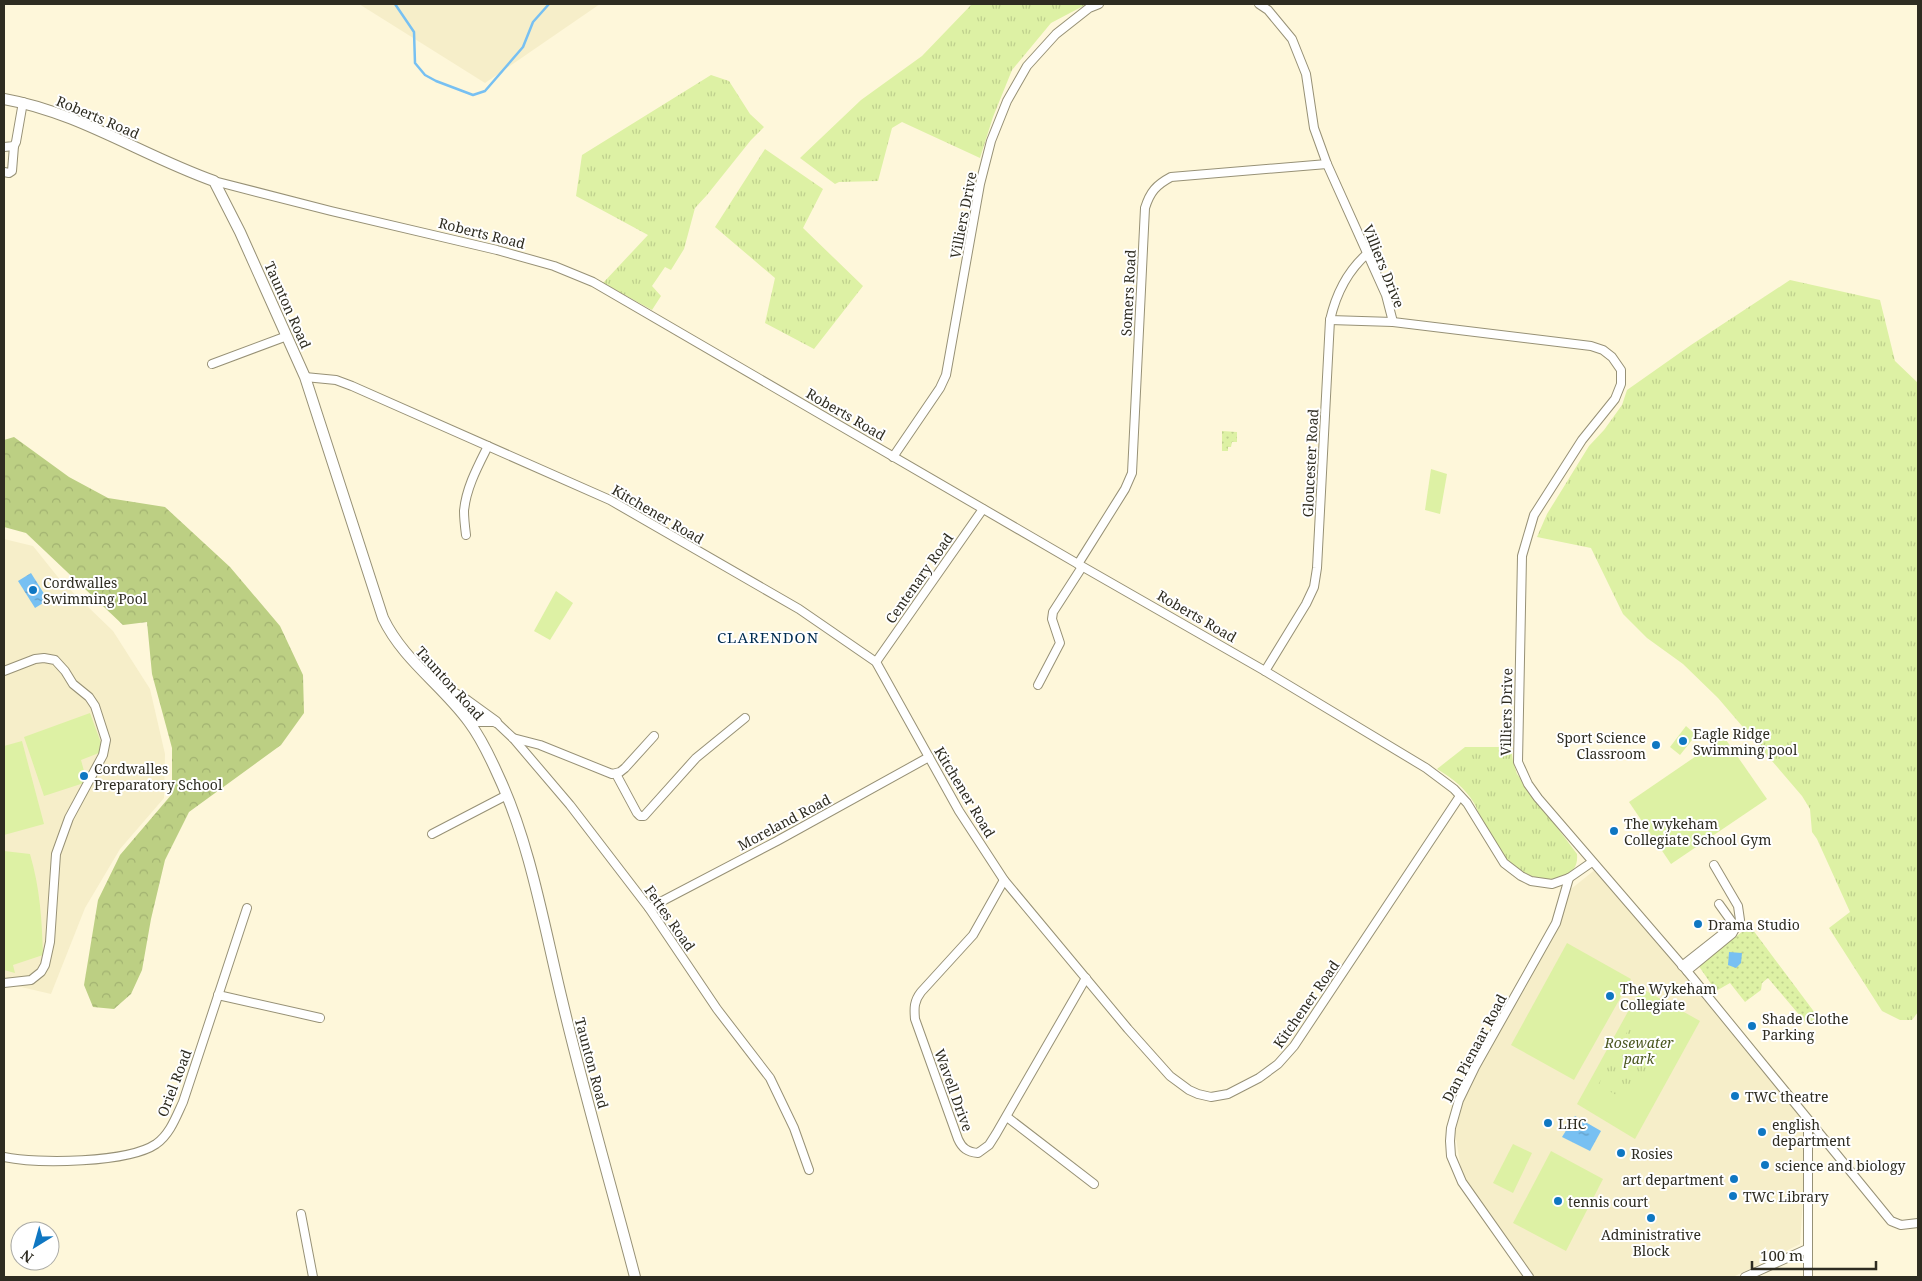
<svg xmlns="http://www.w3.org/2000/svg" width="1922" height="1281" font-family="'Noto Serif',serif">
<defs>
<pattern id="forest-crowns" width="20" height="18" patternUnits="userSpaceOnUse" patternTransform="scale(1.25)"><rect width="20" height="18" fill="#bccf83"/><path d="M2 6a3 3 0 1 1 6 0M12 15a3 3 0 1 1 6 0" fill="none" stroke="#a2b271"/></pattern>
<pattern id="park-tufts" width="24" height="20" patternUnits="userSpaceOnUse" patternTransform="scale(1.25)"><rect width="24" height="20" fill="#ddf1a4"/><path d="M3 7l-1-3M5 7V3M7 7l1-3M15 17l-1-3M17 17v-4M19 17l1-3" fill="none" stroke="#becf8d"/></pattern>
<pattern id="garden-dots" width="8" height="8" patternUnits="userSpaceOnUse" patternTransform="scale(1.25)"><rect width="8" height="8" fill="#ddf1a4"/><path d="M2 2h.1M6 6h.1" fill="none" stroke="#becf8d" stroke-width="1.8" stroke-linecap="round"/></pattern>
<pattern id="water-ripples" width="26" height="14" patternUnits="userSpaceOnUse" patternTransform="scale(1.25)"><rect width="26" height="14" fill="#77c0f2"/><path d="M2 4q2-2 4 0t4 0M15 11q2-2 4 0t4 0" fill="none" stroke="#629cc4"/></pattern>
</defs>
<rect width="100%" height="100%" fill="#fef7da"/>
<g fill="#f6eec9">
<polygon points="359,4 600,4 485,83"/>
<polygon points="4,539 33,546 61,581 113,631 150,689 165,754 164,798 120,849 85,908 51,994 4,983"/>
<polygon points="1596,869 1604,876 1808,1121 1800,1244 1733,1277 1530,1277 1463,1181 1455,1133 1460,1102 1571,889"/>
</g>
<g fill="#ddf1a4">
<polygon points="1431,469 1447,474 1440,514 1425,510"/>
<polygon points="556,591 573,603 550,640 534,631"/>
<polygon points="90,713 104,751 81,760 87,782 44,796 24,737"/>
<polygon points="1686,726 1696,735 1680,755 1670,747"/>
<polygon points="1724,737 1767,799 1671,864 1629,802"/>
<polygon points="22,741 44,824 4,835 4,746"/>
<path d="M4 851 30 854C40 888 42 920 43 955L13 965 15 973 4 970Z"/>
<polygon points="1567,943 1631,979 1574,1080 1511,1045"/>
<polygon points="1641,988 1700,1021 1635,1139 1577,1104"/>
<polygon points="1513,1144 1532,1153 1513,1193 1493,1183"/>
<polygon points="1551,1151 1603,1179 1566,1251 1513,1223"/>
</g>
<polygon fill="url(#forest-crowns)" points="14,437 69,477 108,498 165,507 230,567 280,626 303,675 304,713 281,745 189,812 165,860 151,919 142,970 131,994 114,1009 93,1007 84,985 98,900 120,855 172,794 172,748 152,674 147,622 123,625 26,533 4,527 4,440"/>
<g fill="url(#park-tufts)">
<polygon points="972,4 1087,4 1051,23 1012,70 993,117 980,158 902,122 892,128 878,181 839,182 835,184 800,158 861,100 922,56"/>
<polygon points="711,75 729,81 750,114 764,127 751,140 707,195 695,208 684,249 671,270 665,267 652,286 661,296 652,310 603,283 648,235 576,196 582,155"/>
<polygon points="765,149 823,189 803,228 863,286 814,349 765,323 775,278 715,227"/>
<polygon points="1790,280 1880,300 1895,361 1918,383 1918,1012 1912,1020 1900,1020 1882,1011 1829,928 1850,912 1817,839 1812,832 1810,809 1802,796 1718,698 1683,664 1647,638 1623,614 1591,548 1537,537 1547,514 1589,446 1604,430 1622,405 1627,390 1691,345"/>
<path d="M1465 747H1511L1513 761 1517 774 1577 854C1578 865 1574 871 1565 875 1554 880 1546 880 1535 877 1506 869 1494 845 1482 820 1479 815 1477 808 1474 803 1465 788 1452 778 1437 769Z"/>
<polygon points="1633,1021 1665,1042 1629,1102 1598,1085"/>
</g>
<g fill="url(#garden-dots)">
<polygon points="1222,431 1237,432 1237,442 1232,442 1231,447 1228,447 1228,451 1222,451"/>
<polygon points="1750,926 1821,1021 1807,1024 1768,978 1762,983 1761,990 1745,1002 1730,983 1716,991 1698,965"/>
</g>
<g fill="url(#water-ripples)">
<polygon points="31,573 48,600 35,608 18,581"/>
<polygon points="1729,952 1742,953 1741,963 1736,968 1728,965"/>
<polygon points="1575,1116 1601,1131 1590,1151 1562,1137"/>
</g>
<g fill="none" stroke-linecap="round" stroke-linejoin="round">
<polyline stroke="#77c0f2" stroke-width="2.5" points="395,4 414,32 415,63 425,75 436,81 473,95 485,91 523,47 533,22 549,4"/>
<g stroke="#979176" stroke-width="10">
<g id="minor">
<polyline points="1259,4 1268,10 1292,39 1306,74 1314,128 1327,164 1386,295 1393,322"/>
<polyline points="4,147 14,146 16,142 23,102"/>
<polyline points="4,172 9,173 12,171 14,146"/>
<polyline points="214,181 331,211 497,250 554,266 593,282 1078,564 1265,671 1426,768 1454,789 1467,803 1504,863 1521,876 1531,881 1552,884 1569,878 1592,862"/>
<polyline points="1330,320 1393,322 1591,346 1603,350 1612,357 1621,370 1621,384 1615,399 1582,440 1534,515 1522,556 1518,762 1528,784 1538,798 1687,971 1891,1221 1901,1225 1918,1223"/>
<polyline points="212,364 287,336"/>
<polyline points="305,377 336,380 352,386 610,500 799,609 876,662 959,811 1004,880 1128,1029 1170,1076 1189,1090 1198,1094 1211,1097 1228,1094 1259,1078 1278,1064 1294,1046 1460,796"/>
<polyline points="893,457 940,388 946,375 980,184 991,141 1007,101 1027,66 1056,34 1089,8 1099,4"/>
<path d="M466 535C465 527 464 519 464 511 466 488 478 466 488 446"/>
<path d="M1078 564 1125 489 1132 473 1145 208C1150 192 1156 185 1171 177L1327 164"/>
<polyline points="876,662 983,509"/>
<polyline points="4,671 35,659 44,658 55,660 65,671 73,684 89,697 95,706 106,740 103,755 69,818 56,854 50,942 45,965 41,972 31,980 4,983"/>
<path d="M1265 671 1306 604 1314 587 1317 568 1330 320C1336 294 1347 271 1368 253"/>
<polyline points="1038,685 1060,643 1052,619 1053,612 1082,567"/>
<polyline points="470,722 496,722 513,738 570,805 649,908 717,1009 770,1078 794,1128 809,1170"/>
<polyline points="513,738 540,745 612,774 620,772 625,768 654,736"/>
<polyline points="616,774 637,813 640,816 644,816 696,758 745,718"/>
<polyline points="432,834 507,795"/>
<path d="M1004 880 973 935 921 992C914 1001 914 1008 915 1019L958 1139C962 1148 967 1152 978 1153L989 1145 996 1134 1086 978"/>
<polyline points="649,908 777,841 929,757"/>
<polyline points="1682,966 1734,925 1719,904"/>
<polyline points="1687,971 1732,934 1740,920 1738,906 1714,865"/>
<polyline points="218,995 320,1018"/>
<polyline points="1007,1117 1094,1184"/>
<path d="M4 1157C38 1164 128 1163 156 1144 170 1134 176 1117 183 1102L247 908"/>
<polyline points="301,1214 313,1277"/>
<polyline points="1529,1277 1462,1182 1451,1156 1450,1141 1451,1128 1459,1100 1475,1067 1556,923 1569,878"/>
<polyline points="1745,1277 1807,1249"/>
<polyline points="1808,1277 1808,1121"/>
</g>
</g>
<g stroke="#979176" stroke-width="12">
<g id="tertiary">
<path d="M4 99C78 112 143 156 214 181L240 232 305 377 383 618C403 660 442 685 469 722 481 738 490 757 498 775 530 843 544 926 562 1000 584 1093 611 1185 635 1277"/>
<polyline points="443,687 467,701 496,722"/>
</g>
</g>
<use href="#minor" stroke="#fff" stroke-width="8"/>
<use href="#tertiary" stroke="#fff" stroke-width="10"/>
</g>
<g fill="#0f77c2" stroke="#fff" stroke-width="2">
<circle cx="33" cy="590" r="5"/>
<circle cx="1683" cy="741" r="5"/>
<circle cx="1656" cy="745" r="5"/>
<circle cx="84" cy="776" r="5"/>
<circle cx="1614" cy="831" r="5"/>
<circle cx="1698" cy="924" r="5"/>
<circle cx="1610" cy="996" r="5"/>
<circle cx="1752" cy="1026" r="5"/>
<circle cx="1735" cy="1096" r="5"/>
<circle cx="1548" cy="1123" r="5"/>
<circle cx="1762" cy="1132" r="5"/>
<circle cx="1621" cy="1153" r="5"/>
<circle cx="1765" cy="1165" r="5"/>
<circle cx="1734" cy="1179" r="5"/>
<circle cx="1733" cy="1196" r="5"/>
<circle cx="1558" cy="1201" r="5"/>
<circle cx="1651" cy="1218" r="5"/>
</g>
<g text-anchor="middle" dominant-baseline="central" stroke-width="4" stroke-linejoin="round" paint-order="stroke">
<g font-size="14" fill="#2e2c21" stroke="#fff">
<text transform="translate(98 117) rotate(23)">Roberts Road</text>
<text transform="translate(963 215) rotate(-79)">Villiers Drive</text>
<text transform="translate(482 233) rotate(14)">Roberts Road</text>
<text transform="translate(1384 266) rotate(68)">Villiers Drive</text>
<text transform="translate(1128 293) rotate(-87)">Somers Road</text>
<text transform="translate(288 305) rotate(66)">Taunton Road</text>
<text transform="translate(846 414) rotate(30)">Roberts Road</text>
<text transform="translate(1310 463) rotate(-87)">Gloucester Road</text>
<text transform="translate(658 514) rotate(30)">Kitchener Road</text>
<text transform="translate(919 578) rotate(-55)">Centenary Road</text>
<text transform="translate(1197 616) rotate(30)">Roberts Road</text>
<text transform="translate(450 683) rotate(48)">Taunton Road</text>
<text transform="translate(1506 712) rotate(-89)">Villiers Drive</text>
<text transform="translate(965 792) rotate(59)">Kitchener Road</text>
<text transform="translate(784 822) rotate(-28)">Moreland Road</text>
<text transform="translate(670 918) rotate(55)">Fettes Road</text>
<text transform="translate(1306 1004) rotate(-55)">Kitchener Road</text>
<text transform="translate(1474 1048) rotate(-62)">Dan Pienaar Road</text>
<text transform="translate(592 1063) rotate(75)">Taunton Road</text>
<text transform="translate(174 1083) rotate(-69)">Oriel Road</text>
<text transform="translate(954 1090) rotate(70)">Wavell Drive</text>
</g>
<g font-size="14" fill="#2e2c21" stroke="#fff" text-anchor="start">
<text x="43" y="582">Cordwalles<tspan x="43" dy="16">Swimming Pool</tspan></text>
<text x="1693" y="733">Eagle Ridge<tspan x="1693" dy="16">Swimming pool</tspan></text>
<text x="1646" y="737" text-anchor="end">Sport Science<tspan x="1646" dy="16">Classroom</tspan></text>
<text x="94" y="768">Cordwalles<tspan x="94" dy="16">Preparatory School</tspan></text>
<text x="1624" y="823">The wykeham<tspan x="1624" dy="16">Collegiate School Gym</tspan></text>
<text x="1708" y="924">Drama Studio</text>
<text x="1620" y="988">The Wykeham<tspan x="1620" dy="16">Collegiate</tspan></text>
<text x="1762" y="1018">Shade Clothe<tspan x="1762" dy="16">Parking</tspan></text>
<text x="1745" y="1096">TWC theatre</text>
<text x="1558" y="1123">LHC</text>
<text x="1772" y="1124">english<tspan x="1772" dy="16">department</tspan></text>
<text x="1631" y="1153">Rosies</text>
<text x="1775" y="1165">science and biology</text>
<text x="1724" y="1179" text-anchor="end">art department</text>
<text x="1743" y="1196">TWC Library</text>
<text x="1568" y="1201">tennis court</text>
<text x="1651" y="1234" text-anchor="middle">Administrative<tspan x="1651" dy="16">Block</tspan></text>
</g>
<g font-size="14" font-style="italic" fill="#4c5821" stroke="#fff">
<text x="1639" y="1042">Rosewater<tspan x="1639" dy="16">park</tspan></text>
</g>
<g font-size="15" letter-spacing="1" fill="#002c50" stroke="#fff">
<text x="768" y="637">CLARENDON</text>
</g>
</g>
<rect width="1922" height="1281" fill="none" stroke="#2e2c21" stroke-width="10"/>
<g transform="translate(35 1246) rotate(217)"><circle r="24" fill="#ffffff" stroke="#ababa6"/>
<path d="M0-4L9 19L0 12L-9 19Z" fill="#0f77c2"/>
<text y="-8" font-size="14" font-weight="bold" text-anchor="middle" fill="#2e2c21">N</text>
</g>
<path d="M1752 1261v8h124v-8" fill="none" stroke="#2e2c21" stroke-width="2.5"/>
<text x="1760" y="1261" font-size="15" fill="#2e2c21" stroke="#ffffff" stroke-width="4" paint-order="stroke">100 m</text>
</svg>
